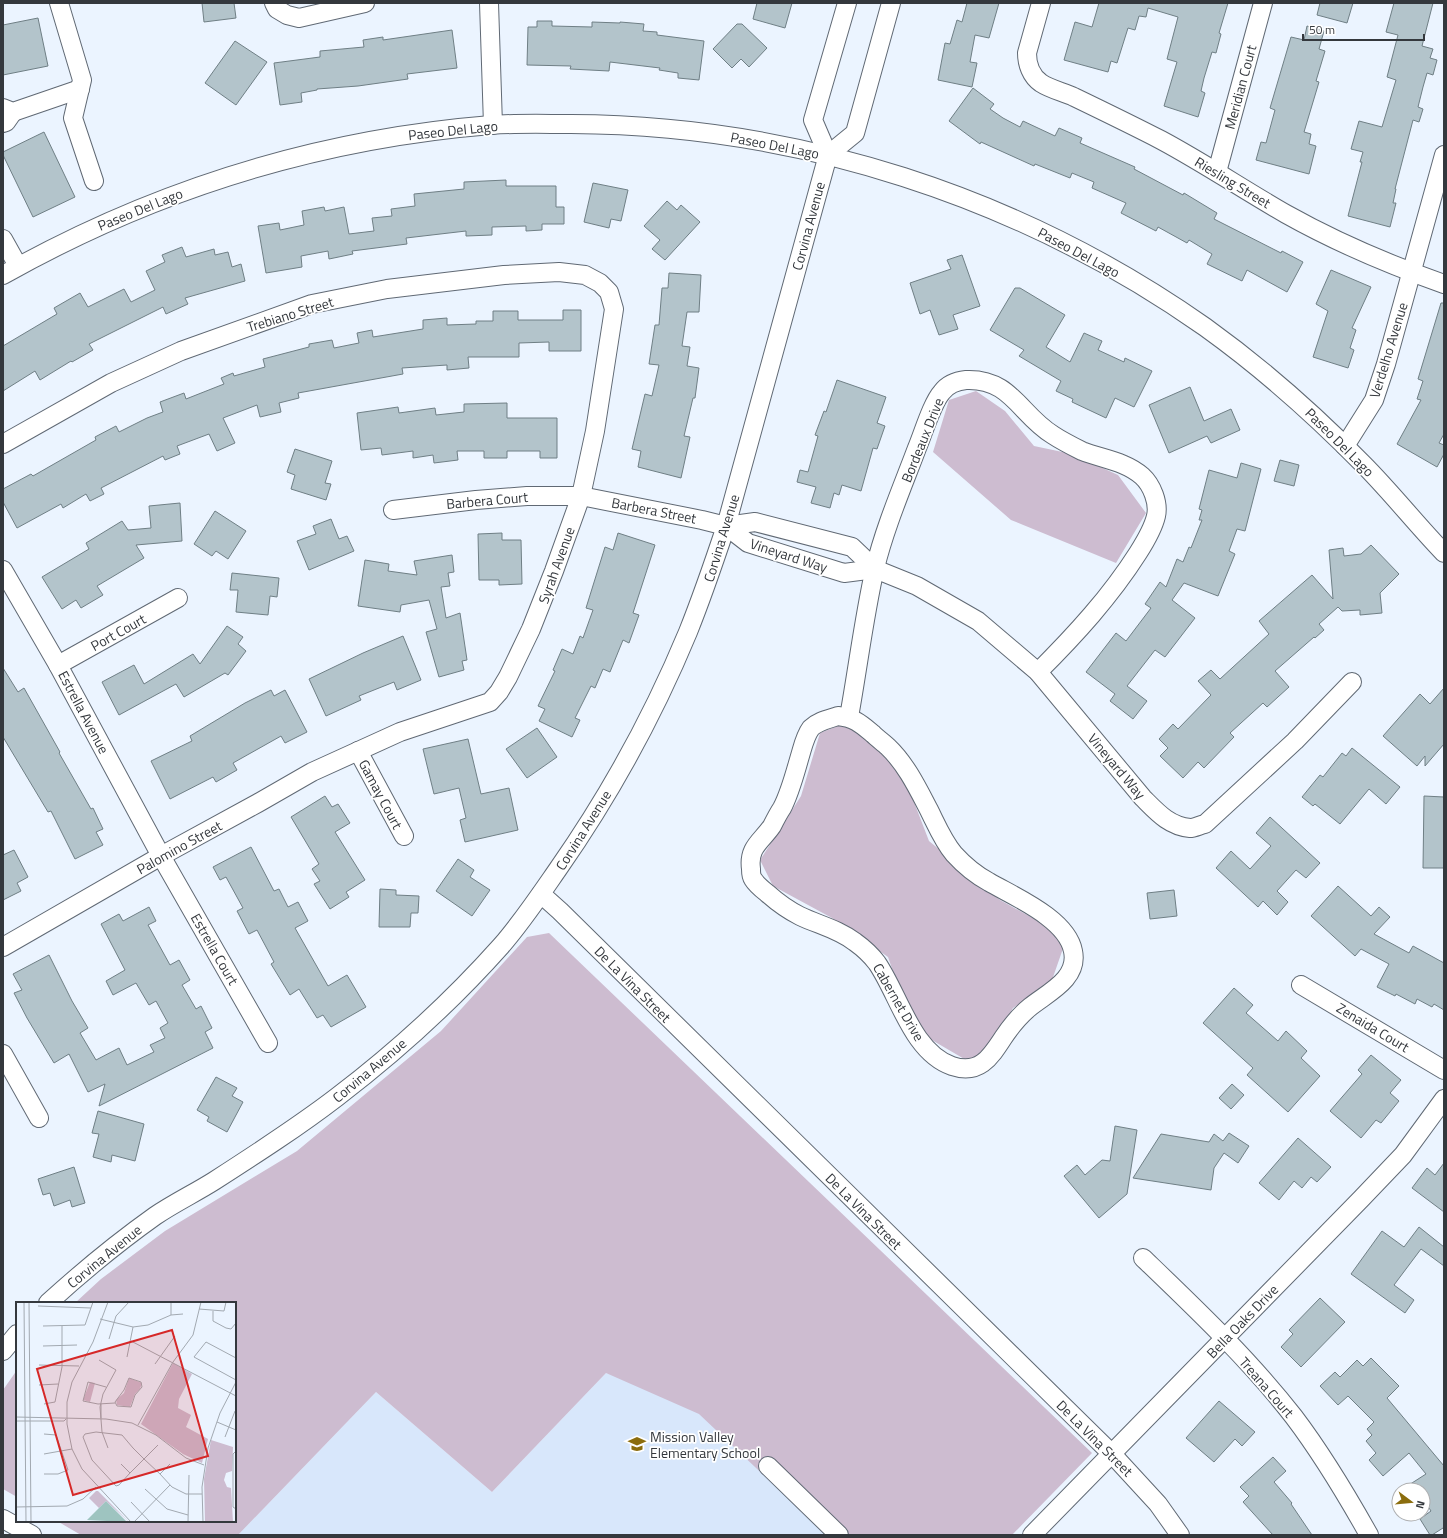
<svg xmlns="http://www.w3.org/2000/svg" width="1447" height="1538" font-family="'Titillium Web',sans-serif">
<rect width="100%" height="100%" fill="#ebf4ff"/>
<polygon fill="#d8e7fb" points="606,1373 686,1395 830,1535 238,1535 376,1392 492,1492"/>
<g fill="#cdbcd0">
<polygon points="976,391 1005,411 1034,446 1072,454 1118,475 1146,513 1116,563 1011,520 933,452 949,400"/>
<polygon points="840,725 873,734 909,789 929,841 1000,900 1067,937 1051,983 1013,1008 978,1067 913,1029 888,957 832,918 773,886 760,860 801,796 820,733"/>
<polygon points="549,933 1092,1453 1012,1535 827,1535 699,1414 606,1373 492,1492 376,1392 238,1535 81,1535 57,1521 235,1521 235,1303 75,1303 101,1279 165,1231 297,1151 441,1031 527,937"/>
<polygon points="17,1370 17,1497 3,1489 3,1390"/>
</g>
<g fill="#b3c4cb" stroke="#6f7f85">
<polygon points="202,3 234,3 236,18 204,22"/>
<polygon points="757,3 792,3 785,28 753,19"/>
<polygon points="967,3 999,3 989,38 975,35 970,62 977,63 972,87 938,80 945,43 950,44 957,20 962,22"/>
<polygon points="1099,3 1228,3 1219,33 1221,34 1216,53 1212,52 1204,78 1201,91 1205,93 1198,117 1164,106 1177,62 1167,59 1178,17 1148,8 1146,17 1139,16 1135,30 1128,28 1117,63 1111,61 1108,72 1064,60 1075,22 1092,27"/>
<polygon points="1320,3 1353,3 1347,23 1317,15"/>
<polygon points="1394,3 1433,3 1422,46 1433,49 1430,58 1437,60 1433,75 1427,73 1423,87 1418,107 1423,109 1419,122 1413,120 1395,189 1396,189 1393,203 1396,203 1390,227 1348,216 1362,162 1360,162 1363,152 1351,149 1359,121 1382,127 1396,80 1387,77 1398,35 1386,32"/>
<polygon points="38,18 48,66 3,75 3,25"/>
<polygon points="537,21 552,21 552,26 592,27 592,22 620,23 620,22 644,24 643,31 657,32 657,35 704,41 699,80 678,78 678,73 659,70 660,68 610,62 609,71 570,69 571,66 527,65 528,27 537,27"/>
<polygon points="737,24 742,24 767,48 749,67 741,59 732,68 713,49"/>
<polygon points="1307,26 1324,31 1319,49 1325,51 1316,81 1319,82 1304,132 1311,134 1309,144 1316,146 1309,174 1256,160 1261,142 1266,143 1275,110 1270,108 1291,37 1304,40"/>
<polygon points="452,30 457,68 407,74 408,79 358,86 317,89 317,90 301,93 302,102 280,105 274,63 320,57 320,51 364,47 363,40 383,37 383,40"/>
<polygon points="235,41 267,62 236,105 205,83"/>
<polygon points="973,88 994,104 990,109 1003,118 1020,127 1023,121 1055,136 1059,128 1082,138 1080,143 1135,167 1134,169 1183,195 1184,193 1217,213 1214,219 1281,253 1282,251 1303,262 1287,292 1247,270 1242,281 1207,264 1212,254 1189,240 1187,243 1158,227 1156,231 1121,213 1126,203 1092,188 1094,182 1072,173 1070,178 1035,164 1034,166 981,142 980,144 949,121"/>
<polygon points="44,132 75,197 33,217 3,155 3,152"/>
<polygon points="506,180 506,186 556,186 556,207 564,207 564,224 542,224 542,230 526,231 526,226 492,227 492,235 466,236 466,231 406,238 407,244 352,251 353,254 329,259 328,251 301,256 302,267 266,273 258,226 279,223 280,230 304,225 302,211 324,207 325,211 344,207 349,234 374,231 372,218 392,216 391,209 415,206 414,194 464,189 464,182"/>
<polygon points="593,183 628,190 621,221 611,219 609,228 584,222"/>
<polygon points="667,201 677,210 681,205 700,222 665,260 652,249 660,240 644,226"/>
<polygon points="182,247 186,257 214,249 215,255 228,252 232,267 241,264 245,281 185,298 188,304 166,314 163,307 89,344 93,350 72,362 71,361 40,380 35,371 3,391 3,346 57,314 54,308 80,293 88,307 124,289 131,302 155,290 146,271 165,262 162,255"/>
<polygon points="962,255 980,306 953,315 958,329 939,335 930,310 920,314 910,283 951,269 947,260"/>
<polygon points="1331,270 1371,287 1352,328 1356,330 1350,348 1354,350 1348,368 1313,357 1328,311 1316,304"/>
<polygon points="669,273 701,275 699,312 687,312 682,346 690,347 687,366 699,368 695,398 693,398 684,436 690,437 681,478 638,467 641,451 632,449 645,394 652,396 659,365 649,364 655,325 659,325 662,288 668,288"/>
<polygon points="1015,288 1020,288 1065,315 1046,347 1070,362 1084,333 1102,341 1098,350 1124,362 1125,358 1152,371 1134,407 1115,398 1106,418 1072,402 1073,399 1056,391 1061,381 1019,356 1024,350 990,330"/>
<polygon points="1441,303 1444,303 1444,434 1439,443 1444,445 1444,454 1437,467 1397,444 1421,400 1417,399 1423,381 1418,379"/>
<polygon points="563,310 581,310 581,351 549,351 549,342 519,343 519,357 468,357 469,368 447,370 447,365 402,368 403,374 298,393 299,398 279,403 281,412 260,417 257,405 223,418 235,443 217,451 209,434 177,446 180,454 165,460 163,456 101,488 104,494 90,501 86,494 63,508 61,504 17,528 3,502 3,489 31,474 33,476 96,440 95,437 116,426 119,432 147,418 163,412 160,402 184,393 186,399 224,384 221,378 233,373 234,376 265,367 263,359 309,347 309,344 332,340 334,348 359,343 357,333 372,330 373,337 423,329 423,320 447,318 447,325 476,324 476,321 493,321 493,311 518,311 518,320 563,320"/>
<polygon points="837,380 886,397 877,423 885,426 877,449 873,448 861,491 842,485 839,495 834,493 830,508 811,503 816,487 797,482 800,470 808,472 818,436 815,435 824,411 826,412"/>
<polygon points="1190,387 1204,421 1231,409 1240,430 1211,443 1207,436 1169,453 1149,405"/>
<polygon points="507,403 507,418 557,418 557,458 540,458 540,451 507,451 507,458 484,458 484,451 457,451 458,460 434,463 433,455 413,458 413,451 382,455 381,448 361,450 357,413 398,407 399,413 435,408 436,415 464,412 464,404"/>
<polygon points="295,449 332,461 325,483 331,484 326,500 291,489 295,475 287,472"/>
<polygon points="1280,460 1299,465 1294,486 1274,481"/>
<polygon points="1241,463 1261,469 1245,531 1237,529 1229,551 1235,554 1218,596 1184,583 1172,600 1195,618 1165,657 1155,650 1127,686 1147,701 1133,719 1110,701 1115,694 1086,672 1116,633 1126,641 1151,608 1145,604 1160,582 1166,587 1177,559 1183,562 1189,547 1191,548 1202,520 1199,520 1202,510 1199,509 1209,470 1237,478"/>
<polygon points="180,503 182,541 136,545 144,558 97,586 103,595 81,608 76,600 62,609 42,577 89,549 86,543 122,521 128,530 151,528 149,506"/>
<polygon points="215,511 246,531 228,559 216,551 212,556 194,544"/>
<polygon points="331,519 339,539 347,536 354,551 309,570 297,541 316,534 313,526"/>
<polygon points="502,533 502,540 521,540 522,584 499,585 499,580 479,580 478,534"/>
<polygon points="618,533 655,545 633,613 639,615 629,643 623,640 610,672 603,669 595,688 591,686 575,718 580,720 572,737 539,721 545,709 538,706 555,671 553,670 562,649 573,654 580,636 583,638 593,610 586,608 605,547 613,550"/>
<polygon points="1371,545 1399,574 1380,593 1382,613 1360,615 1360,610 1342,611 1338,607 1319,624 1324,630 1315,638 1314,637 1275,671 1289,687 1267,707 1263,703 1230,733 1234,737 1204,768 1198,762 1183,778 1160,756 1168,748 1159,739 1173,724 1178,729 1211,695 1198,681 1211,670 1220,679 1269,634 1259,621 1312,575 1333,599 1329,550 1343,548 1344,556 1361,554"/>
<polygon points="452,555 454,572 448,573 450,586 441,587 446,618 460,613 467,660 462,661 464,670 439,677 426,632 437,629 429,600 401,605 400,612 358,606 365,560 389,564 388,571 417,575 414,561"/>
<polygon points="232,573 279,578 277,597 270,596 268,615 236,612 238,590 230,590"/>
<polygon points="227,626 243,637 238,644 246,651 228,675 225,673 184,697 176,684 119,715 102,682 134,665 144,684 193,654 200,664"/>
<polygon points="403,636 421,680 397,690 394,682 359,696 361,700 326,716 309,679 363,653"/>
<polygon points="3,668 18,692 24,688 60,752 59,753 91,809 93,808 103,829 96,832 103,845 75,859 51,811 48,812 3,737"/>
<polygon points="1444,688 1444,744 1425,766 1425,756 1417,766 1383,736 1420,694 1430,704"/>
<polygon points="271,690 274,696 285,690 307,732 285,743 281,736 233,763 237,770 216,782 213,777 170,799 151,761 192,741 190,736 245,703"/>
<polygon points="537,728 557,757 527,778 506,749"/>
<polygon points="468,739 481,794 509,788 518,830 465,842 460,820 466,818 459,788 434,794 423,749"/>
<polygon points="1352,748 1400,787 1386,804 1369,789 1340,824 1315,804 1313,806 1302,797 1320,775 1323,777 1342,753 1346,756"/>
<polygon points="325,796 332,807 338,804 350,823 335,832 365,880 346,892 349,897 330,909 314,884 320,881 312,869 319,864 291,817"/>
<polygon points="1424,796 1444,797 1444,868 1423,868"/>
<polygon points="1270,817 1320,863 1306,878 1296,870 1277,891 1288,902 1277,915 1263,901 1258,907 1216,868 1231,851 1250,869 1271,846 1256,833"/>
<polygon points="251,847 274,891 279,889 288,907 298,902 308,921 295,928 328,986 347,975 366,1007 331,1027 323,1015 317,1018 299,989 290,995 271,964 274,962 257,930 249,934 237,911 243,908 226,877 220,880 213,867"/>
<polygon points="14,850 28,877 17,883 21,891 3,900 3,855"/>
<polygon points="458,859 474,870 470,877 490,890 472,916 436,891"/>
<polygon points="1338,886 1371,916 1379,907 1390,917 1374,934 1409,953 1413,946 1444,963 1444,1010 1434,1004 1432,1007 1417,999 1415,1004 1396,994 1395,996 1377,987 1389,964 1361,949 1355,956 1311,916"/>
<polygon points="380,889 396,890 396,895 419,896 418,913 411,913 410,927 379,927"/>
<polygon points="1174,890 1177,916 1150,919 1147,893"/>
<polygon points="149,907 156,921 148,925 170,965 179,960 190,980 182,985 196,1009 201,1006 212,1028 205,1032 213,1048 99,1106 105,1084 88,1092 69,1054 54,1063 27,1018 14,993 22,990 13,974 49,955 72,1001 88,1028 80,1033 96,1060 119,1048 127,1065 154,1052 150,1045 165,1038 160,1028 168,1023 156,1001 149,1005 136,983 113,995 106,981 125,970 101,924 119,914 123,921"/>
<polygon points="1234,988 1253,1005 1246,1013 1278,1041 1286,1031 1307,1051 1301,1058 1320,1076 1288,1112 1247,1075 1253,1068 1203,1023"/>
<polygon points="1371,1055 1401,1080 1390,1093 1399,1101 1381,1123 1376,1120 1361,1138 1330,1111 1362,1074 1358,1070"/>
<polygon points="216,1077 237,1088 232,1096 243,1102 227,1132 207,1121 209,1117 197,1110"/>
<polygon points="1232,1084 1244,1095 1231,1109 1219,1098"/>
<polygon points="98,1111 144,1124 135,1161 112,1155 111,1162 93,1157 99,1134 92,1133"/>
<polygon points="1115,1126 1137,1130 1127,1194 1099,1218 1064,1176 1077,1165 1085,1175 1102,1160 1110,1161"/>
<polygon points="1229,1133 1249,1146 1238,1163 1224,1153 1214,1168 1211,1190 1133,1178 1161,1134 1209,1142 1214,1134 1223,1141"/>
<polygon points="1298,1138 1331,1167 1317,1182 1311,1177 1302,1188 1294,1181 1279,1200 1259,1183"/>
<polygon points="1444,1163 1444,1212 1412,1188 1427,1168 1435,1175"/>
<polygon points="74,1167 85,1203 72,1207 70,1200 54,1206 50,1193 43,1195 38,1179"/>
<polygon points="1419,1227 1444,1247 1444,1266 1421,1249 1394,1285 1414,1300 1405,1313 1351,1274 1382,1231 1404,1247"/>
<polygon points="1320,1298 1345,1322 1301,1367 1281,1347 1293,1334 1289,1330"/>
<polygon points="1371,1358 1399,1386 1387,1398 1444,1466 1444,1530 1443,1528 1432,1535 1430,1535 1420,1519 1431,1511 1423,1499 1423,1490 1401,1490 1426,1474 1409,1453 1383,1476 1369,1460 1376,1453 1366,1441 1372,1435 1367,1429 1374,1422 1348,1396 1338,1405 1320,1386 1335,1372 1340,1377 1357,1360 1363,1366"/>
<polygon points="1219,1401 1255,1432 1242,1446 1235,1439 1214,1462 1186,1438"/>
<polygon points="1273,1457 1286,1471 1274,1482 1292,1503 1291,1504 1312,1535 1273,1535 1243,1502 1249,1496 1240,1487"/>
</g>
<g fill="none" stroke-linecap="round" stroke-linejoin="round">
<g stroke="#606974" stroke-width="20">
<g id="minor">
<polyline points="59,3 82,80 73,118 94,181"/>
<polyline points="274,3 277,9 287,15 299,18 365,3"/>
<polyline points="489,3 493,125"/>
<path d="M1041 3 1027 53C1027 64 1031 76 1041 83 1050 89 1063 92 1074 97 1103 111 1132 125 1161 140 1204 163 1244 190 1286 214 1336 242 1390 265 1444 284"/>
<polyline points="3,108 13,112 80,89"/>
<polyline points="3,123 6,122 13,112"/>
<polyline points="828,155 813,120 847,3"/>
<polyline points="1217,172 1263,3"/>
<polyline points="3,239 18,266"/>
<path d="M3 275C154 190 318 139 491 125 518 123 545 124 571 124 798 125 1020 197 1205 327 1262 368 1314 414 1363 464 1391 492 1416 524 1444 553"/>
<polyline points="3,444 111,383 181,351 312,304 387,289 504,275 559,272 585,275 600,283 609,292 614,309 595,431 581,496 554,571 531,629 508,677 499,692 490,702 400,732 312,772 258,803 161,856 3,947"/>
<polyline points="1345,446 1374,400 1386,364 1444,155"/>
<polyline points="393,510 476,500 527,496 581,496 702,520 726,526 748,543 844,573 875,569"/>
<path d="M726 526 755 522 852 547 875 569 917 586 978 621 1038 672 1143 798C1157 812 1169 826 1190 828 1194 828 1200 825 1205 824L1295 741 1352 682"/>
<polyline points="3,570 58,665 161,856 268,1043"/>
<polyline points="58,665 178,598"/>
<path d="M838 716C855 718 861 724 873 734 878 739 884 743 888 747 906 764 918 789 929 810 937 826 943 841 954 854 964 865 976 875 989 882 1015 897 1067 919 1073 951 1079 979 1047 993 1030 1007 1019 1016 1011 1026 1003 1038 990 1058 979 1075 952 1066 912 1052 899 995 877 963 871 955 862 947 855 942 838 929 819 925 800 916 788 910 777 902 767 893 762 889 756 884 753 879 751 876 751 873 751 869 748 847 761 842 772 826 775 820 778 814 782 808 790 793 795 773 800 756 803 746 805 736 811 728 818 721 829 719 838 716Z"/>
<path d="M849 717C858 667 864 617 875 568 885 527 902 488 917 448 923 434 932 403 942 392 948 384 956 381 966 380 1011 378 1020 415 1053 435 1062 441 1072 446 1082 451 1102 459 1125 461 1142 476 1152 485 1159 503 1156 516 1153 529 1145 542 1138 553 1110 597 1075 635 1038 672"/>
<polyline points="358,751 404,836"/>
<polyline points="541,894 560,911 1112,1454 1158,1504 1180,1535"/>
<polyline points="1301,985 1444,1070"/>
<polyline points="3,1054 39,1118"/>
<path d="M1143 1258C1195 1308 1249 1359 1294 1417 1322 1454 1346 1494 1369 1535"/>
<path d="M48 1303C82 1272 117 1243 155 1216 174 1203 195 1193 214 1181 256 1154 298 1127 337 1097 396 1052 452 1001 501 946 522 922 540 895 558 869 609 796 654 714 688 632 702 597 714 562 726 526L828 155 855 133 891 3"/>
<polyline points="3,1351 17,1334"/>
<polyline points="768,1466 839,1535"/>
<polyline points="3,1519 32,1535"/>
<polyline points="1032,1535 1361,1199 1403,1155 1444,1099"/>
</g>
</g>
<use href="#minor" stroke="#fff" stroke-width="18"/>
</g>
<defs>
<g id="school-bare" transform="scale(1.38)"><path d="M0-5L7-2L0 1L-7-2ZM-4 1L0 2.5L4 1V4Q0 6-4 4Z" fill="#8b6d0e" stroke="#fff" stroke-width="2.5" paint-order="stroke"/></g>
</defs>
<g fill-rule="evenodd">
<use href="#school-bare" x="637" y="1444"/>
</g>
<g text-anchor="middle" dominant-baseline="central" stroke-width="3.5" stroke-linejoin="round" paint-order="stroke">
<g font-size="14" fill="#34383d" stroke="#fff">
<text transform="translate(1240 87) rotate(-75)">Meridian Court</text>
<text transform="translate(453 130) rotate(-6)">Paseo Del Lago</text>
<text transform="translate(775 145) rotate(11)">Paseo Del Lago</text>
<text transform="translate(1233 182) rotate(31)">Riesling Street</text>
<text transform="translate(140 209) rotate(-22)">Paseo Del Lago</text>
<text transform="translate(808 226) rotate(-75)">Corvina Avenue</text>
<text transform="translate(1079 252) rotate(28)">Paseo Del Lago</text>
<text transform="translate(290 314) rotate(-17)">Trebiano Street</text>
<text transform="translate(1388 350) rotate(-73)">Verdelho Avenue</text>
<text transform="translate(922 440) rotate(-68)">Bordeaux Drive</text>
<text transform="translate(1340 442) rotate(45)">Paseo Del Lago</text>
<text transform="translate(487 500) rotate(-5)">Barbera Court</text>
<text transform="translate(654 510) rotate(11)">Barbera Street</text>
<text transform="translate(721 538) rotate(-73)">Corvina Avenue</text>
<text transform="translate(789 555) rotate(18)">Vineyard Way</text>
<text transform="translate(556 565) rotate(-70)">Syrah Avenue</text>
<text transform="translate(118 632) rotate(-29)">Port Court</text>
<text transform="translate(84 712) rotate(62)">Estrella Avenue</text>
<text transform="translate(1117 766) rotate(50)">Vineyard Way</text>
<text transform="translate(381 794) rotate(62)">Gamay Court</text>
<text transform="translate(583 830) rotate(-58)">Corvina Avenue</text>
<text transform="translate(179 847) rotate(-29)">Palomino Street</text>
<text transform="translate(215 949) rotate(60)">Estrella Court</text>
<text transform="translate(633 984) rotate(45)">De La Vina Street</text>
<text transform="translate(899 1002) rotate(60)">Cabernet Drive</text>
<text transform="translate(1373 1027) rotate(31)">Zenaida Court</text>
<text transform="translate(369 1070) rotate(-40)">Corvina Avenue</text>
<text transform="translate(864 1211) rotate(45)">De La Vina Street</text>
<text transform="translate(104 1256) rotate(-39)">Corvina Avenue</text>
<text transform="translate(1242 1321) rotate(-46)">Bella Oaks Drive</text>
<text transform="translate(1267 1387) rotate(49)">Treana Court</text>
<text transform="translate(1095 1438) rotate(45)">De La Vina Street</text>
</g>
<g font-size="14" fill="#34383d" stroke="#fff" text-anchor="start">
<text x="650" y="1436">Mission Valley<tspan x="650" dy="16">Elementary School</tspan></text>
</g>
</g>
<g transform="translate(16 1302)">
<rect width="220" height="220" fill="#ebf4ff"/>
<path d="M157 61 176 72 163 97 162 106 175 113 170 125 192 137 186 161 167 152 125 122ZM113 76 126 81 124 87 119 92 114 105 101 103 100 98 108 91ZM74 80 79 81 74 100 67 98ZM195 138 217 145 216 169 210 171 208 178 211 185 215 186 217 220H189L188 177ZM80 189H82L113 220 90 199 83 206 73 196Z" fill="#cdbcd0"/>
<path d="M90 199 111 220 71 218Z" fill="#9ec4c0"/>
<path fill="none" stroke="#a2a9b1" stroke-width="1" d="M8 0 10 220M13 0 15 220M92 0 77 40 56 80 51 100V122L56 147 66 167 115 220M155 0V13M22 4 75 6M183 7 208 9 210 0M197 9V19L210 26 215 27 220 21M84 17 117 25 132 23 155 13 167 12M27 24 69 23 77 0M93 37 100 14 113 0M115 39 220 94M27 44 61 43M111 55 117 25M220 56 190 40 178 55 220 78M83 58 100 68 87 92 84 105 86 130 92 146M139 62 159 34M23 63 63 64M113 76 125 80 126 85 119 93 115 105 101 104 99 100 108 88ZM23 83 42 82M90 85 72 80 67 99 82 102 99 101M28 102 39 100 46 65V24M85 102V116M0 115 90 117 116 121 140 133 170 156 188 163M0 119H48L50 117M201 120 220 128M122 123 157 60 177 33 185 0M28 132 40 133 52 168 42 172H28M209 135 219 109M142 143 114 171 103 183 100 184 76 158 67 135 69 132 80 130 106 133 117 146 128 157 144 172 156 185 170 192H186M220 149 217 152V205L220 207M28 152 56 147M105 162 114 171M144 172 154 162M129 187 151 207 172 213M115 200 134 220M0 205 51 204 67 197 80 185M118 220 154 183M172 220 173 173M187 220 186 185 192 146 204 111 220 80"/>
<path fill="#d62828" fill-opacity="0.15" stroke="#d62828" stroke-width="2" d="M156 28 192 154 57 193 21 67Z"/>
<rect width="220" height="220" fill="none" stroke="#34383d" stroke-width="2"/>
</g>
<rect width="1447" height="1538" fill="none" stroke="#34383d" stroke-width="8"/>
<g transform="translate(1411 1502) rotate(106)"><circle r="19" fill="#ffffff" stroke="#aeafb1"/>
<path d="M0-3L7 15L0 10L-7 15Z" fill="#8b6d0e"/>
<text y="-6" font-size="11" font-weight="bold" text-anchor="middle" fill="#34383d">N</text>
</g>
<path d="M1303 34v6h121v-6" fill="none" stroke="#34383d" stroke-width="2"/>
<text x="1309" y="34" font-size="12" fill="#34383d" stroke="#ffffff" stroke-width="3" paint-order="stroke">50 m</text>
</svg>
